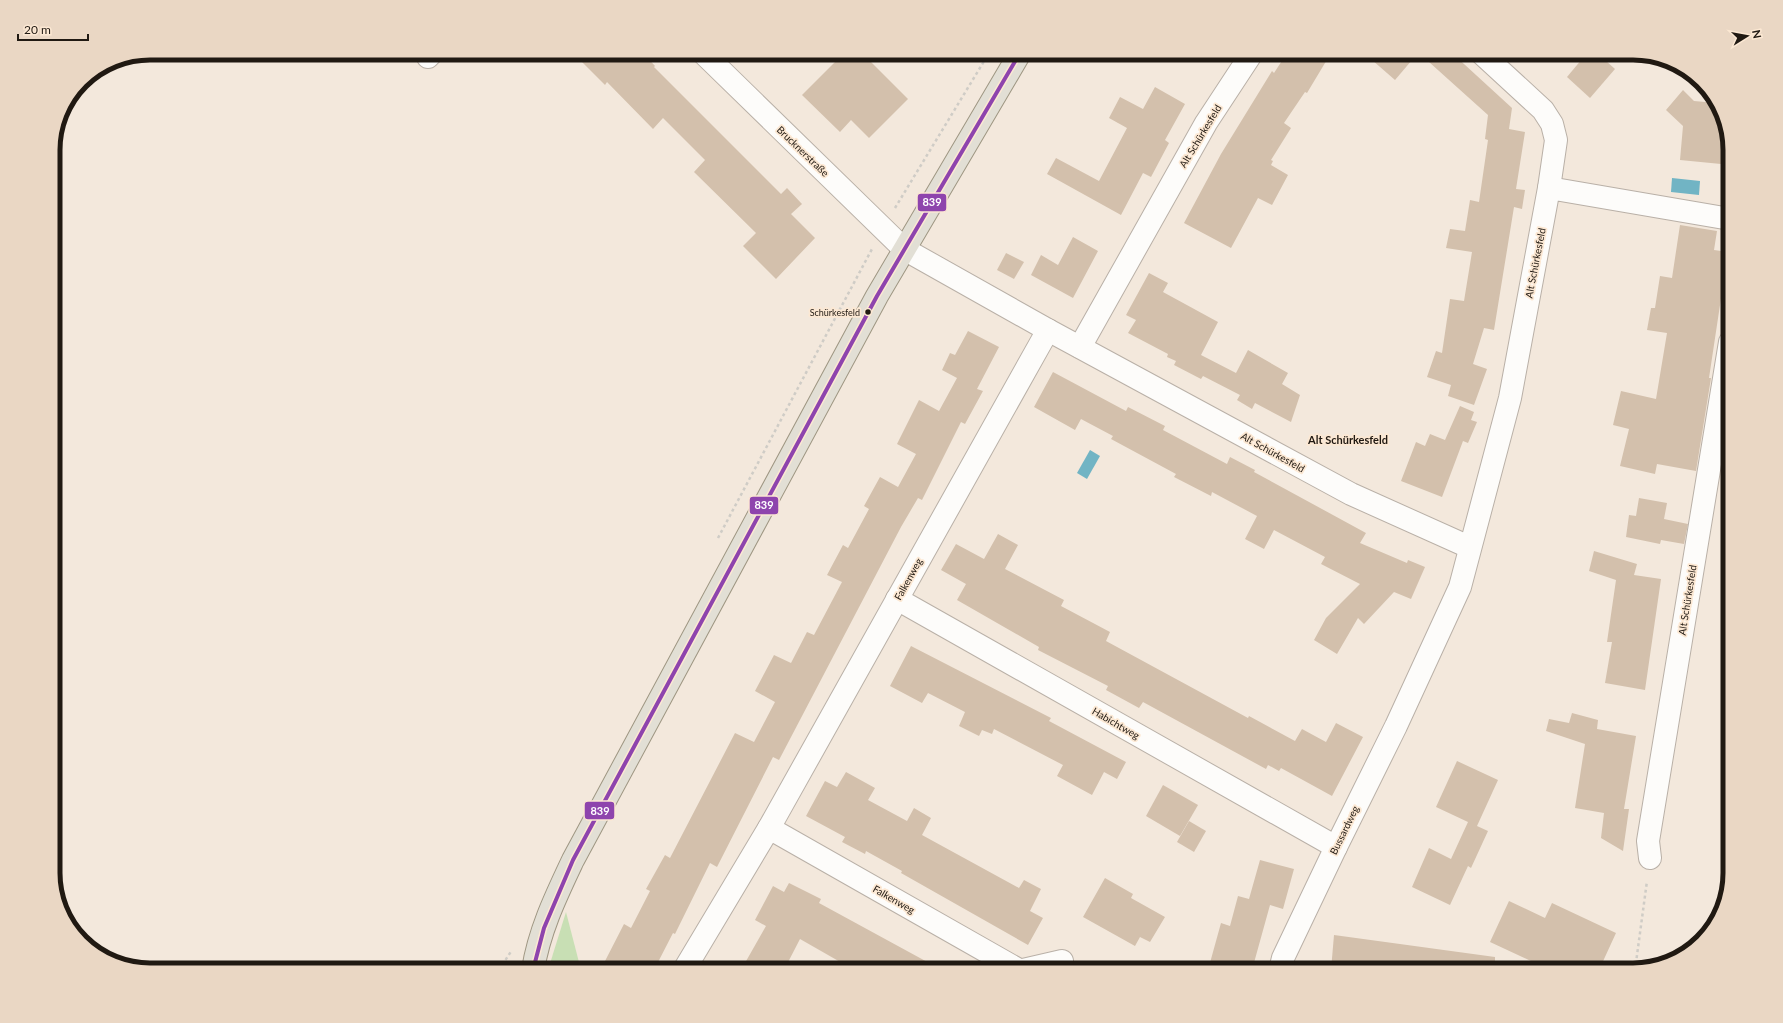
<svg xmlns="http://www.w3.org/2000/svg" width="1783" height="1023" font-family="Lato,sans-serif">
<rect width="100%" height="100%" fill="#f3e8dc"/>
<polygon fill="#c8dfb4" points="566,912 581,970 548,970"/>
<g fill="#71b4c4">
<polygon points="1672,178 1700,181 1699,195 1671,192"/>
<polygon points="1090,450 1100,456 1087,479 1077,473"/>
</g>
<g fill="#d3c0ac">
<polygon points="573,53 643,53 655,66 654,67 781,194 787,188 802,204 791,214 815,238 776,279 743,246 756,233 694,172 705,160 663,118 653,129 607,82 605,85"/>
<polygon points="844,53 862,53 908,99 869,138 851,120 840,132 802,95"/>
<polygon points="1287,53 1331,53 1307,93 1305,92 1284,123 1291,128 1271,160 1273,161 1271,165 1288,175 1272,205 1258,198 1231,248 1184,223 1221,154 1272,71 1274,73"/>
<polygon points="1364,53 1418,53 1395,80"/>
<polygon points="1419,53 1452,53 1512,108 1509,129 1525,132 1516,189 1525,190 1522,209 1514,207 1494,330 1484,328 1473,364 1487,369 1474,405 1448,396 1451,385 1427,377 1436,351 1442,353 1450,299 1464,301 1472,252 1446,248 1450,229 1465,231 1470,200 1479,202 1488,140 1485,139 1488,115"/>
<polygon points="1587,53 1597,53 1615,69 1590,98 1567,77"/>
<polygon points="1155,87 1185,104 1165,140 1169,143 1151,177 1143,173 1121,215 1047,174 1056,158 1099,181 1127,128 1109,118 1120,97 1143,109"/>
<polygon points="1683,90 1694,101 1717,103 1725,128 1721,164 1680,160 1683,126 1666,110"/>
<polygon points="1680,225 1717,231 1714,250 1728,252 1709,378 1711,378 1696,471 1657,464 1655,474 1620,466 1629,429 1613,425 1621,391 1656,399 1667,333 1647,330 1651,308 1655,308 1660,276 1672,278"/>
<polygon points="1073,237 1098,251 1073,298 1031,275 1041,255 1058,265"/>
<polygon points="1006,253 1024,262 1014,279 997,270"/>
<polygon points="1149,273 1168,283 1163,292 1218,322 1201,355 1236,373 1248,350 1288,373 1282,384 1300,395 1291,422 1255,403 1252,409 1237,400 1240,395 1203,376 1201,379 1174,365 1176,361 1167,357 1168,354 1128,333 1136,320 1126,315"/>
<polygon points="968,331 999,347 977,389 983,391 965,424 961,422 922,500 918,498 901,527 779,760 773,757 717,867 710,863 675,934 673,933 654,970 617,970 604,963 624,924 631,928 650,891 646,889 665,855 670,858 735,733 754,742 775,702 755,691 774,655 791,663 807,632 814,635 842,582 827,575 843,545 848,548 869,509 864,506 880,477 898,487 916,454 897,444 919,400 939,411 957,378 942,370 950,353 955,355"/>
<polygon points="1053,372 1126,411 1128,407 1165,426 1163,430 1227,464 1230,457 1255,470 1254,472 1366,533 1360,543 1407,563 1408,560 1425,567 1411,599 1394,592 1364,624 1358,618 1337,654 1314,640 1326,618 1360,584 1321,564 1325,557 1274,530 1264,549 1245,539 1257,516 1212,492 1211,496 1174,477 1176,474 1111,439 1113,436 1081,419 1075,430 1034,407"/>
<polygon points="1460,406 1474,412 1471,420 1477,422 1468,443 1463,441 1442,497 1401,481 1416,442 1425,446 1430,434 1445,440"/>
<polygon points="1639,498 1667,503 1664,519 1688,524 1684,544 1661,540 1660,544 1626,537 1629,515 1636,516"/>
<polygon points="998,534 1018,545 1005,569 1064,600 1061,606 1110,632 1106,641 1248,718 1249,716 1295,741 1302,729 1326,742 1336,723 1363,737 1332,796 1281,768 1279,771 1268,765 1266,769 1143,702 1139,708 1106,690 1108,686 1038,650 1039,647 957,600 966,584 941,570 956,544 984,559"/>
<polygon points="1594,551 1637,564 1634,575 1661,579 1645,690 1605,683 1612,642 1607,642 1616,580 1589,571"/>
<polygon points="911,646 1051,718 1049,721 1126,762 1117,779 1104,772 1092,795 1057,776 1063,765 994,729 992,734 982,730 979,736 959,726 965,712 928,693 922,703 890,686"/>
<polygon points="1572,713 1598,720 1597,729 1636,736 1624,809 1629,809 1623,851 1601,838 1604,813 1575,808 1585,744 1546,731 1549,719 1569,723"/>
<polygon points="1457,761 1498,780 1477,826 1488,831 1471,868 1468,866 1450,905 1412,887 1429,848 1451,859 1468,822 1436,807"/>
<polygon points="846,772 875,788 868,800 907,821 914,808 931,818 922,835 1019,888 1024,880 1041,889 1030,911 1043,918 1028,945 901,873 902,871 866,851 865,854 842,842 845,837 806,816 825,781 837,787"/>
<polygon points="1163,785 1198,805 1180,836 1146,816"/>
<polygon points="1189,821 1206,831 1194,852 1177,842"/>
<polygon points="1260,860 1294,869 1283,909 1270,905 1252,970 1208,970 1221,923 1230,926 1238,896 1249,899"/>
<polygon points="1105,878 1133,894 1131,898 1165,917 1150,942 1140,937 1135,946 1083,917"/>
<polygon points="789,883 821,899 819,903 942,970 838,970 842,963 800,939 784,970 741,970 766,926 755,920 773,886 784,892"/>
<polygon points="1509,901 1545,918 1552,903 1616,933 1599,970 1533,970 1533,962 1490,942"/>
<polygon points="1334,935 1495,957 1495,970 1331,970"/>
</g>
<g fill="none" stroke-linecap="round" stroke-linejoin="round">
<g stroke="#b9b0a7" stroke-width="24">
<g id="minor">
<polyline points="703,53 904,249 1048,330 1351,494 1469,547"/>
<polyline points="1481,53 1543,110 1552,124 1556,140 1549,188"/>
<polyline points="428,57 432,53"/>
<polyline points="1080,347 1206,123 1252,53"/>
<polyline points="897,599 1336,847"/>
<polyline points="769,828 1019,970"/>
<polyline points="1650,858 1648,841 1730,342"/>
<polyline points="684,970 769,828 1048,330"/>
<polyline points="1023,970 1062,961"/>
<polyline points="1280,970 1283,958 1336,847 1396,726 1460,587 1510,398 1549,188 1730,219"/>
</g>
</g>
<g stroke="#9e9682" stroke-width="24">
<path id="major" d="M533 970C539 931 556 896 573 860L877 296 1020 53"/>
</g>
<g stroke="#cfccc6" stroke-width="2.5" stroke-dasharray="3 3" stroke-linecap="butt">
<polyline points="895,208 989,53"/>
<polyline points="718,538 872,249"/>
<polyline points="499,970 512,950"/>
<polyline points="1635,970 1647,881"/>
</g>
<use href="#minor" stroke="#fdfcfa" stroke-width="22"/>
<use href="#major" stroke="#e2dfd5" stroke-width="22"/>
<g stroke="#fce8d3" stroke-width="7">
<polyline id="bus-1" points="533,970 544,928 573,860 877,296 1020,53"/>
</g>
<use href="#bus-1" stroke="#8e44ad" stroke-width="4"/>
</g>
<circle fill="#201912" stroke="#fce8d3" stroke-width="1.5" cx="868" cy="312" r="3.5"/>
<g text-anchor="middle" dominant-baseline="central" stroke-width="3.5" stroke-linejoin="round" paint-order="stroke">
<g font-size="9" fill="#201912" stroke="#fce8d3" text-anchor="end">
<text x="860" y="312">Schürkesfeld</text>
</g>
<g font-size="10" fill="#201912" stroke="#fce8d3">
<text transform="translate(1200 136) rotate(-59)">Alt Schürkesfeld</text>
<text transform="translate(803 151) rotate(44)">Brucknerstraße</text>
<text transform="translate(1535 263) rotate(-79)">Alt Schürkesfeld</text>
<text transform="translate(1273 452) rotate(29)">Alt Schürkesfeld</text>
<text transform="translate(908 579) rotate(-61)">Falkenweg</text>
<text transform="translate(1687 600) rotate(-81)">Alt Schürkesfeld</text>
<text transform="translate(1116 723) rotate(30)">Habichtweg</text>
<text transform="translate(1344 830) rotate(-64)">Bussardweg</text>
<text transform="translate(894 899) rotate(30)">Falkenweg</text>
</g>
<g font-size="11" font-weight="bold" fill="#201912" stroke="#fce8d3">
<text x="1348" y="439">Alt Schürkesfeld</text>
</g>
</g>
<path d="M0 0H1783V1023H0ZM150 60H1633A90 90 0 0 1 1723 150V873A90 90 0 0 1 1633 963H150A90 90 0 0 1 60 873V150A90 90 0 0 1 150 60Z" fill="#ead7c4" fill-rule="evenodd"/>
<path fill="none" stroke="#201912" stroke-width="5" d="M150 60H1633A90 90 0 0 1 1723 150V873A90 90 0 0 1 1633 963H150A90 90 0 0 1 60 873V150A90 90 0 0 1 150 60Z"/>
<g stroke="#fce8d3" stroke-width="1.5">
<rect x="917" y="193" width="30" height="19" rx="4" fill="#8e44ad"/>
<rect x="749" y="496" width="30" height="19" rx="4" fill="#8e44ad"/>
<rect x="584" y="801" width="31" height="19" rx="4" fill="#8e44ad"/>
</g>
<g font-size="11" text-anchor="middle" font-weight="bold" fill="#fff">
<text x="932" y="206">839</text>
<text x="764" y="509">839</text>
<text x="600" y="815">839</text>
</g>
<g transform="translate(1747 36) rotate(79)" stroke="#fce8d3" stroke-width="3" paint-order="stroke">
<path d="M0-3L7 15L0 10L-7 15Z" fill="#201912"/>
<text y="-6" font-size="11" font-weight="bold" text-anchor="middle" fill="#201912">N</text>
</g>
<path d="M18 34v6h70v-6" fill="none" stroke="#201912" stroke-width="2"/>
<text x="24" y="34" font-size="12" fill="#201912" stroke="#fce8d3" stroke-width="3" paint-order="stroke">20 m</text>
</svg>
